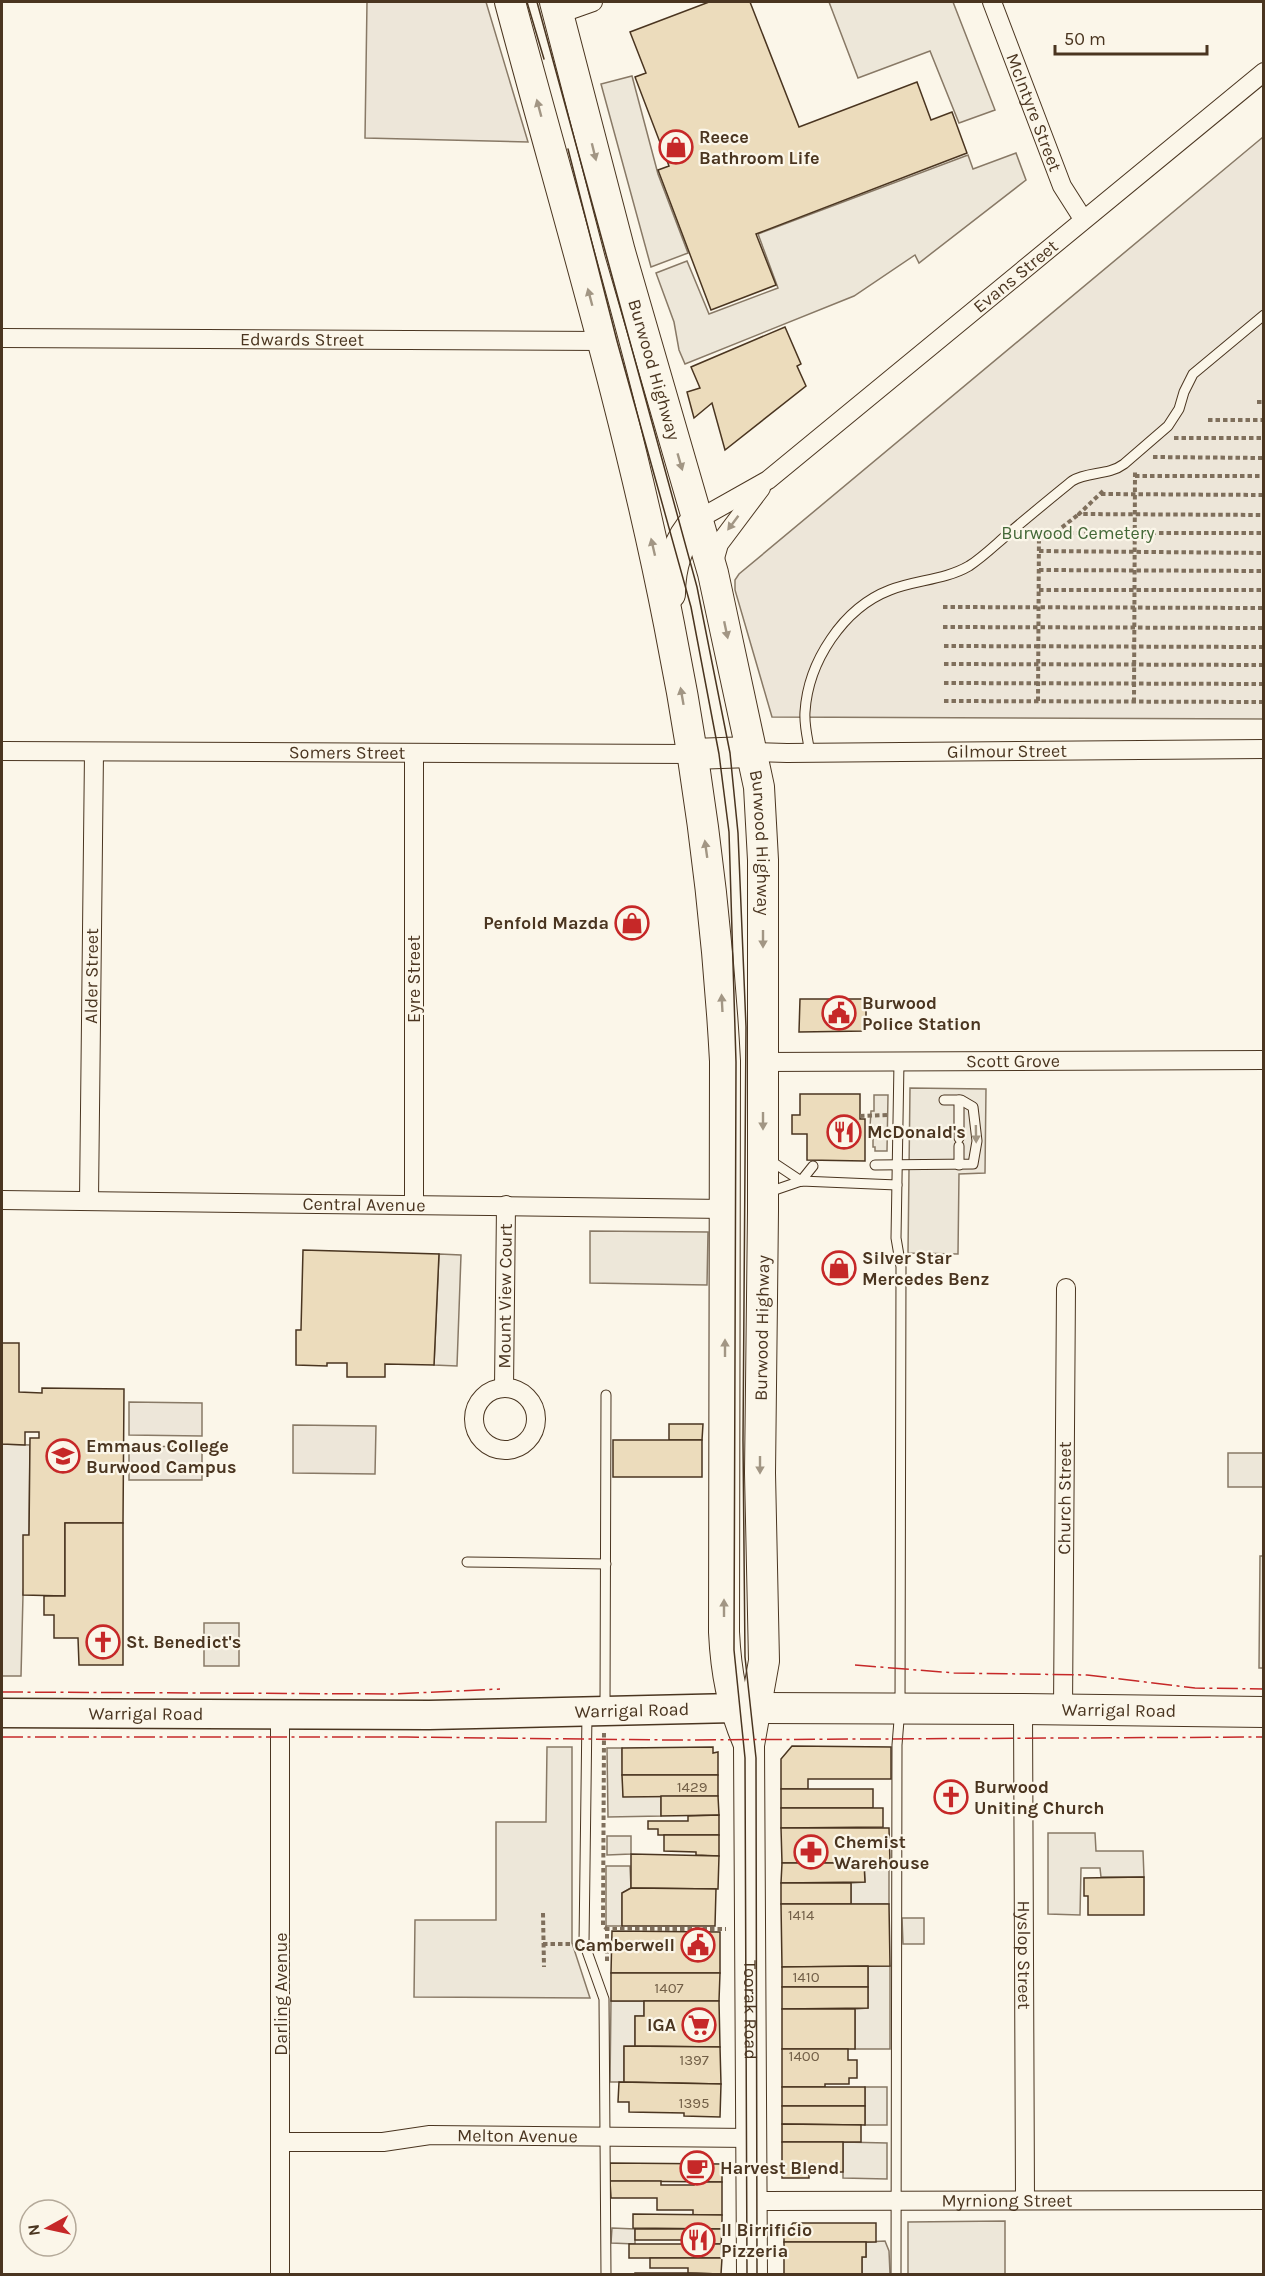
<svg xmlns="http://www.w3.org/2000/svg" width="1265" height="2276" font-family="Karla,sans-serif">
<rect width="100%" height="100%" fill="#fbf6e9"/>
<g fill="#ede6d9" stroke="#887966" stroke-width="1.5">
<polygon points="367,2 486,2 528,142 365,138"/>
<polygon points="1263,137 1263,719 772,717 735,590 735,580 739,574"/>
<polygon points="129,1402 202,1403 202,1436 129,1435"/>
<polygon points="293,1425 376,1426 375,1474 293,1473"/>
<polygon points="129,1446 202,1447 202,1480 129,1480"/>
</g>
<g fill="#ede7d9" stroke="#887966" stroke-width="1.5">
<polygon points="829,2 953,2 995,110 959,123 930,51 858,78"/>
<polygon points="632,76 658,174 688,253 651,267 601,84"/>
<polygon points="1016,153 1026,180 919,263 915,255 854,296 685,364 679,350 674,322 656,273 687,261 709,314 778,288 758,234 968,155 973,169"/>
<polygon points="910,1088 986,1089 985,1173 959,1174 958,1254 908,1253"/>
<polygon points="874,1095 888,1095 887,1151 875,1151 875,1147 873,1147 873,1128 870,1127 871,1111 874,1111"/>
<polygon points="590,1231 708,1232 707,1285 590,1283"/>
<polygon points="439,1254 461,1255 457,1366 434,1365"/>
<polygon points="2,1444 30,1445 29,1535 23,1595 21,1676 2,1676"/>
<rect x="1228" y="1453" width="35" height="34"/>
<polygon points="1260,1556 1264,1556 1263,1668 1259,1668"/>
<rect x="204" y="1623" width="35" height="43"/>
<polygon points="547,1747 572,1747 572,1943 590,1998 414,1997 415,1920 496,1920 496,1822 546,1822"/>
<polygon points="607,1748 622,1748 623,1796 661,1796 661,1816 608,1817"/>
<polygon points="1048,1833 1095,1833 1096,1851 1143,1851 1144,1877 1101,1877 1100,1868 1081,1868 1080,1915 1048,1914"/>
<polygon points="607,1836 631,1836 631,1854 607,1855"/>
<polygon points="864,1863 889,1863 889,1904 851,1904 851,1883 865,1882"/>
<polygon points="606,1866 630,1866 631,1888 622,1893 622,1926 606,1926"/>
<polygon points="902,1918 924,1918 924,1944 903,1944"/>
<polygon points="868,1966 890,1966 890,2049 855,2049 855,2009 868,2008"/>
<polygon points="611,2001 644,2001 644,2016 635,2016 635,2046 624,2047 624,2082 610,2082"/>
<rect x="865" y="2087" width="22" height="38"/>
<polygon points="843,2142 887,2143 887,2179 843,2178"/>
<polygon points="1005,2221 1005,2274 908,2274 908,2222"/>
<polygon points="612,2228 635,2229 635,2244 611,2243"/>
<polygon points="885,2241 889,2251 890,2274 862,2274 862,2257 866,2257 866,2242"/>
</g>
<g fill="#ecdcbc" stroke="#4a3520" stroke-width="1.5">
<polygon points="709,2 750,2 799,127 917,82 931,120 952,112 967,153 756,234 776,285 711,310 658,170 669,166 635,77 646,73 630,32"/>
<polygon points="785,327 801,364 797,366 806,386 725,450 712,403 694,418 687,392 700,388 691,367"/>
<polygon points="800,999 866,999 866,1031 799,1032"/>
<polygon points="800,1094 860,1094 860,1119 865,1119 865,1161 807,1160 807,1134 792,1134 792,1115 800,1115"/>
<polygon points="303,1250 439,1254 434,1365 385,1364 385,1377 347,1377 347,1363 327,1363 327,1366 296,1365 296,1330 301,1330"/>
<polygon points="2,1343 19,1343 19,1392 42,1393 42,1388 124,1389 123,1523 65,1523 65,1596 23,1595 23,1535 29,1535 30,1438 39,1438 39,1432 25,1432 25,1445 2,1444"/>
<polygon points="669,1424 703,1424 702,1440 669,1440"/>
<rect x="613" y="1440" width="89" height="37"/>
<polygon points="65,1523 123,1523 123,1665 79,1665 78,1638 54,1638 54,1615 44,1615 44,1596 65,1596"/>
<polygon points="792,1746 891,1747 891,1779 808,1779 808,1789 781,1789 781,1759"/>
<polygon points="713,1747 713,1753 718,1752 718,1775 622,1775 622,1748"/>
<polygon points="622,1775 718,1775 718,1796 623,1797"/>
<rect x="781" y="1789" width="92" height="19"/>
<polygon points="661,1796 718,1796 719,1815 661,1816"/>
<polygon points="781,1808 883,1808 883,1827 781,1828"/>
<polygon points="719,1815 719,1835 658,1835 658,1829 648,1829 648,1821 688,1821 688,1816"/>
<polygon points="781,1828 889,1828 890,1863 782,1863"/>
<polygon points="664,1835 719,1835 719,1856 696,1855 696,1852 664,1851"/>
<polygon points="631,1854 719,1856 718,1889 631,1888"/>
<polygon points="782,1863 864,1863 865,1882 781,1883"/>
<polygon points="1144,1877 1144,1915 1088,1915 1088,1896 1084,1896 1084,1878"/>
<rect x="781" y="1883" width="70" height="21"/>
<polygon points="631,1888 716,1889 715,1926 622,1926 622,1893"/>
<polygon points="781,1904 889,1904 890,1966 782,1967"/>
<polygon points="612,1931 720,1932 720,1973 611,1973"/>
<polygon points="868,1966 868,1987 782,1987 782,1967"/>
<polygon points="611,1973 720,1973 719,2001 611,2001"/>
<polygon points="782,1987 868,1987 868,2008 782,2009"/>
<polygon points="644,2001 719,2001 720,2047 635,2046 635,2016 644,2016"/>
<rect x="782" y="2009" width="73" height="40"/>
<polygon points="624,2046 720,2047 721,2084 624,2082"/>
<polygon points="782,2049 848,2049 848,2060 857,2060 857,2078 849,2078 849,2084 825,2084 825,2087 782,2087"/>
<polygon points="619,2082 721,2084 720,2117 684,2116 684,2113 629,2112 629,2102 618,2102"/>
<rect x="782" y="2087" width="83" height="19"/>
<polygon points="782,2106 865,2106 865,2125 782,2124"/>
<polygon points="782,2124 861,2125 861,2142 782,2142"/>
<polygon points="782,2142 843,2142 843,2172 809,2172 809,2178 782,2178"/>
<polygon points="610,2163 722,2164 722,2182 610,2181"/>
<polygon points="610,2181 661,2181 661,2185 694,2185 694,2182 722,2182 722,2215 693,2215 693,2210 657,2210 657,2198 611,2198"/>
<polygon points="633,2214 722,2215 722,2229 633,2228"/>
<polygon points="793,2223 876,2223 876,2242 784,2242 784,2234"/>
<polygon points="635,2229 722,2229 721,2244 684,2244 684,2240 635,2240"/>
<polygon points="784,2242 866,2242 866,2257 862,2257 862,2274 784,2274"/>
<polygon points="629,2244 721,2244 722,2258 629,2258"/>
<polygon points="650,2258 722,2258 721,2274 688,2273 688,2268 650,2268"/>
<polygon points="635,2273 688,2273 721,2274 635,2274"/>
</g>
<g fill="none" stroke-linecap="round" stroke-linejoin="round">
<g stroke="#4a3520" stroke-width="11">
<g id="service">
<path d="M810 753C808 740 804 726 805 712 808 662 843 608 890 590 915 580 945 580 969 566 983 557 995 545 1008 534 1029 516 1050 499 1072 481 1088 471 1108 476 1124 464L1168 426 1179 409 1184 392 1193 374 1264 315"/>
<polyline points="959,1138 959,1100"/>
<polyline points="959,1146 959,1165"/>
<polyline points="768,1159 801,1181"/>
<polyline points="875,1165 973,1164 977,1141 973,1107 961,1100 944,1100"/>
<polyline points="801,1181 813,1166"/>
<polyline points="769,1192 801,1181 897,1185"/>
<polyline points="467,1562 606,1564"/>
<polyline points="605,1708 606,1395"/>
<polyline points="587,1713 584,1943 604,1999 606,2274"/>
<polyline points="896,2274 897,1745 900,1708 901,1267 896,1238 899,1062"/>
</g>
</g>
<g stroke="#4a3520" stroke-width="20">
<g id="minor">
<path id="s1" d="M992 2 1062 186 1083 219"/>
<polyline points="559,14 593,2"/>
<path id="s2" d="M2 338 602 341"/>
<path id="s3" d="M697 520 768 480 1264 72"/>
<polyline points="713,565 719,544 761,488"/>
<path id="s4" d="M2 751 692 754"/>
<path id="s5" d="M751 752 787 753 1264 749"/>
<path id="s6" d="M763 1062 1264 1060"/>
<path id="s7" d="M2 1200 725 1209"/>
<path id="s8" d="M89 1200 94 752"/>
<polyline points="414,1205 414,753"/>
<path id="s9" d="M504 1388 506 1205"/>
<circle cx="505" cy="1419" r="31"/>
<path id="s10" d="M1023 1709 1025 2200"/>
<path id="s11" d="M1063 1710 1066 1288"/>
<polyline points="280,1713 280,2274"/>
<path id="s12" d="M282 2142H383L430 2135 752 2138"/>
<path id="s13" d="M751 2201 1264 2200"/>
</g>
</g>
<g stroke="#4a3520" stroke-width="31">
<g id="primary">
<path id="s14" d="M2 1713 429 1715 735 1708"/>
</g>
</g>
<g stroke="#4a3520" stroke-width="32">
<g id="trunk">
<path d="M510 2C565 208 628 414 669 624 698 768 717 915 725 1061L724 1632C726 1673 732 1704 748 1742"/>
<path id="s15" d="M555 2 620 252 713 573 759 787 763 860V1211L760 1473 764 1661 749 1745 752 2274"/>
<path d="M670 594C670 568 678 539 697 520"/>
<polyline points="692,754 751,752"/>
<path id="s16" d="M735 1708 1023 1709 1264 1712"/>
</g>
</g>
<g stroke="#7f6f5c" stroke-width="4" stroke-dasharray="4.5 3" stroke-linecap="butt">
<polyline points="1257,402 1264,402"/>
<polyline points="1208,420 1264,420"/>
<polyline points="1174,438 1264,438"/>
<polyline points="1153,457 1264,458"/>
<polyline points="1135,476 1264,476"/>
<polyline points="1103,491 1079,514 1264,515"/>
<polyline points="1101,494 1264,495"/>
<polyline points="1056,532 1079,514"/>
<polyline points="1039,533 1264,533"/>
<polyline points="1039,551 1264,553"/>
<polyline points="1039,570 1264,571"/>
<polyline points="1039,590 1264,590"/>
<polyline points="943,607 1264,608"/>
<polyline points="943,627 1264,628"/>
<polyline points="944,646 1264,647"/>
<polyline points="944,664 1264,665"/>
<polyline points="944,683 1264,684"/>
<polyline points="944,701 1264,702"/>
<polyline points="1038,701 1039,531"/>
<polyline points="1134,702 1135,472"/>
<polyline points="860,1116 887,1115"/>
<polyline points="604,1733 603,1926 607,1929"/>
<polyline points="543,1913 544,1967"/>
<polyline points="543,1944 570,1944"/>
<polyline points="607,1961 607,1929 726,1929"/>
</g>
<use href="#service" stroke="#fbf6e9" stroke-width="9"/>
<use href="#minor" stroke="#fbf6e9" stroke-width="18"/>
<use href="#primary" stroke="#fbf6e9" stroke-width="28"/>
<use href="#trunk" stroke="#fbf6e9" stroke-width="30"/>
<g stroke="#4a3520" stroke-width="1.5">
<polyline points="527,2 544,59"/>
<polyline points="537,2 697,587 730,753 738,833 746,1027 743,1441 745,1657 756,1758 757,2274"/>
<polyline points="568,149 617,341 691,607 719,754 729,832 736,1062 734,1650 745,1758 747,2274"/>
</g>
<g stroke="#c62828" stroke-width="1.5" stroke-dasharray="21 4.5 3 4.5" stroke-linecap="butt">
<polyline points="855,1665 954,1673 1087,1675 1195,1688 1264,1689"/>
<polyline points="2,1692 393,1694 500,1689"/>
<polyline points="2,1737 407,1737 672,1740 1264,1737"/>
</g>
</g>
<defs><path id="oneway-solid" d="M-6-.8H1V-3.2L6.5 0L1 3.2V.8H-6Z" transform="scale(1.5)"/></defs>
<g fill="#a29684">
<use href="#oneway-solid" transform="translate(539 108) rotate(-105)"/>
<use href="#oneway-solid" transform="translate(594 152) rotate(76)"/>
<use href="#oneway-solid" transform="translate(590 297) rotate(-105)"/>
<use href="#oneway-solid" transform="translate(680 462) rotate(74)"/>
<use href="#oneway-solid" transform="translate(733 523) rotate(127)"/>
<use href="#oneway-solid" transform="translate(653 547) rotate(-103)"/>
<use href="#oneway-solid" transform="translate(726 630) rotate(78)"/>
<use href="#oneway-solid" transform="translate(682 696) rotate(-100)"/>
<use href="#oneway-solid" transform="translate(706 849) rotate(-98)"/>
<use href="#oneway-solid" transform="translate(763 939) rotate(90)"/>
<use href="#oneway-solid" transform="translate(722 1003) rotate(-93)"/>
<use href="#oneway-solid" transform="translate(763 1121) rotate(90)"/>
<use href="#oneway-solid" transform="translate(976 1134) rotate(89)"/>
<use href="#oneway-solid" transform="translate(725 1348) rotate(-90)"/>
<use href="#oneway-solid" transform="translate(760 1465) rotate(90)"/>
<use href="#oneway-solid" transform="translate(724 1608) rotate(-90)"/>
</g>
<defs>
<g id="shop-ring" transform="scale(1.725)"><circle r="9.5" fill="#fbf6e9" stroke="#c62828" stroke-width="1.5"/><path d="M-5-2.5h2.3a2.7 3.5 0 0 1 5.4 0H5L5.5 6h-11ZM-1.5-2.5h3a1.5 2.3 0 0 0-3 0Z" fill="#c62828"/></g>
<g id="civic-ring" transform="scale(1.725)"><circle r="9.5" fill="#fbf6e9" stroke="#c62828" stroke-width="1.5"/><path d="M-.6-6.5H3V-4.5H.6V-3L4-1V1h2V6H-6V1h2V-1L-.6-3ZM-1.2 2.5V6h2.4V2.5Z" fill="#c62828"/></g>
<g id="restaurant-ring" transform="scale(1.725)"><circle r="9.5" fill="#fbf6e9" stroke="#c62828" stroke-width="1.5"/><path d="M-5-6h1v4h1v-4h1v4h1v-4h1v5L-1.5 .5V6h-2V.5L-5-1ZM5-6V6H3V1.5H1.5Q1.5-4 5-6Z" fill="#c62828"/></g>
<g id="school-ring" transform="scale(1.725)"><circle r="9.5" fill="#fbf6e9" stroke="#c62828" stroke-width="1.5"/><path d="M0-5L7-2L0 1L-7-2ZM-4 1L0 2.5L4 1V4Q0 6-4 4Z" fill="#c62828"/></g>
<g id="church-ring" transform="scale(1.725)"><circle r="9.5" fill="#fbf6e9" stroke="#c62828" stroke-width="1.5"/><path d="M-1.2-6h2.4v3.5h3.3v2.4h-3.3V6h-2.4V-.1h-3.3v-2.4h3.3Z" fill="#c62828"/></g>
<g id="pharmacy-ring" transform="scale(1.725)"><circle r="9.5" fill="#fbf6e9" stroke="#c62828" stroke-width="1.5"/><path d="M-2-6h4v4h4v4h-4v4h-4v-4h-4v-4h4Z" fill="#c62828"/></g>
<g id="supermarket-ring" transform="scale(1.725)"><circle r="9.5" fill="#fbf6e9" stroke="#c62828" stroke-width="1.5"/><path d="M-6-5.5h2.5l.6 2H6L4.5 2H-2.5L-4.4-4H-6ZM-1.5 3.2a1.3 1.3 0 1 0 .1 0ZM3 3.2a1.3 1.3 0 1 0 .1 0Z" fill="#c62828"/></g>
<g id="cafe-ring" transform="scale(1.725)"><circle r="9.5" fill="#fbf6e9" stroke="#c62828" stroke-width="1.5"/><path d="M-5.5-4.5H6V0H3Q3 3.5 0 3.5H-2.5Q-5.5 3.5-5.5 0ZM3-3.2v2h1.7v-2ZM-6 4.5H4V6H-6Z" fill="#c62828"/></g>
</defs>
<g fill-rule="evenodd">
<use href="#shop-ring" x="676" y="147"/>
<use href="#shop-ring" x="632" y="923"/>
<use href="#civic-ring" x="839" y="1013"/>
<use href="#restaurant-ring" x="844" y="1132"/>
<use href="#shop-ring" x="839" y="1268"/>
<use href="#school-ring" x="63" y="1456"/>
<use href="#church-ring" x="103" y="1642"/>
<use href="#church-ring" x="951" y="1797"/>
<use href="#pharmacy-ring" x="811" y="1852"/>
<use href="#civic-ring" x="698" y="1945"/>
<use href="#supermarket-ring" x="699" y="2025"/>
<use href="#cafe-ring" x="697" y="2168"/>
<use href="#restaurant-ring" x="698" y="2240"/>
</g>
<g text-anchor="middle" dominant-baseline="central" stroke-width="4.5" stroke-linejoin="round" paint-order="stroke">
<g font-size="15" fill="#725f47">
<text x="692" y="1787">1429</text>
<text x="801" y="1915">1414</text>
<text x="806" y="1977">1410</text>
<text x="669" y="1988">1407</text>
<text x="804" y="2056">1400</text>
<text x="694" y="2060">1397</text>
<text x="694" y="2103">1395</text>
</g>
<g font-size="18" fill="#4a3520" stroke="#fbf6e9">
<text stroke="none"><textPath href="#s1" startOffset="118">McIntyre Street</textPath></text>
<text stroke="none"><textPath href="#s3" startOffset="402">Evans Street</textPath></text>
<text stroke="none"><textPath href="#s2" startOffset="300">Edwards Street</textPath></text>
<text stroke="none"><textPath href="#s15" startOffset="381">Burwood Highway</textPath></text>
<text stroke="none"><textPath href="#s5" startOffset="256">Gilmour Street</textPath></text>
<text stroke="none"><textPath href="#s4" startOffset="345">Somers Street</textPath></text>
<text stroke="none"><textPath href="#s15" startOffset="867">Burwood Highway</textPath></text>
<text stroke="none"><textPath href="#s8" startOffset="224">Alder Street</textPath></text>
<text transform="translate(414 979) rotate(-90)">Eyre Street</text>
<text stroke="none"><textPath href="#s6" startOffset="250">Scott Grove</textPath></text>
<text stroke="none"><textPath href="#s7" startOffset="362">Central Avenue</textPath></text>
<text stroke="none"><textPath href="#s9" startOffset="92">Mount View Court</textPath></text>
<text transform="translate(762 1328) rotate(-89)">Burwood Highway</text>
<text stroke="none"><textPath href="#s11" startOffset="212">Church Street</textPath></text>
<text stroke="none"><textPath href="#s14" startOffset="630">Warrigal Road</textPath></text>
<text stroke="none"><textPath href="#s16" startOffset="384">Warrigal Road</textPath></text>
<text stroke="none"><textPath href="#s14" startOffset="144">Warrigal Road</textPath></text>
<text stroke="none"><textPath href="#s10" startOffset="246">Hyslop Street</textPath></text>
<text transform="translate(281 1994) rotate(-90)">Darling Avenue</text>
<text stroke="none"><textPath href="#s15" startOffset="2036">Toorak Road</textPath></text>
<text stroke="none"><textPath href="#s12" startOffset="236">Melton Avenue</textPath></text>
<text stroke="none"><textPath href="#s13" startOffset="256">Myrniong Street</textPath></text>
</g>
<g font-size="18" font-weight="bold" fill="#4a3520" stroke="#fbf6e9" text-anchor="start">
<text x="699" y="137">Reece<tspan x="699" dy="21">Bathroom Life</tspan></text>
<text x="609" y="923" text-anchor="end">Penfold Mazda</text>
<text x="862" y="1003">Burwood<tspan x="862" dy="21">Police Station</tspan></text>
<text x="867" y="1132">McDonald's</text>
<text x="862" y="1258">Silver Star<tspan x="862" dy="21">Mercedes Benz</tspan></text>
<text x="86" y="1446">Emmaus College<tspan x="86" dy="21">Burwood Campus</tspan></text>
<text x="126" y="1642">St. Benedict's</text>
<text x="974" y="1787">Burwood<tspan x="974" dy="21">Uniting Church</tspan></text>
<text x="834" y="1842">Chemist<tspan x="834" dy="21">Warehouse</tspan></text>
<text x="675" y="1945" text-anchor="end">Camberwell</text>
<text x="676" y="2025" text-anchor="end">IGA</text>
<text x="720" y="2168">Harvest Blend</text>
<text x="721" y="2230">Il Birrificio<tspan x="721" dy="21">Pizzeria</tspan></text>
</g>
<g font-size="18" fill="#436837" stroke="#fbf6e9">
<text x="1078" y="533">Burwood Cemetery</text>
</g>
</g>
<rect width="1265" height="2276" fill="none" stroke="#4a3520" stroke-width="6"/>
<g transform="translate(48 2228) rotate(262)"><circle r="28" fill="#fbf6e9" stroke="#b4a999" stroke-width="1.5"/>
<path d="M0-4.5L10 22L0 15L-10 22Z" fill="#c62828"/>
<text y="-9" font-size="16" font-weight="bold" text-anchor="middle" fill="#4a3520">N</text>
</g>
<path d="M1055 45v9h152v-9" fill="none" stroke="#4a3520" stroke-width="3"/>
<text x="1064" y="45" font-size="18" fill="#4a3520" stroke="#fbf6e9" stroke-width="4.5" paint-order="stroke">50 m</text>
</svg>
